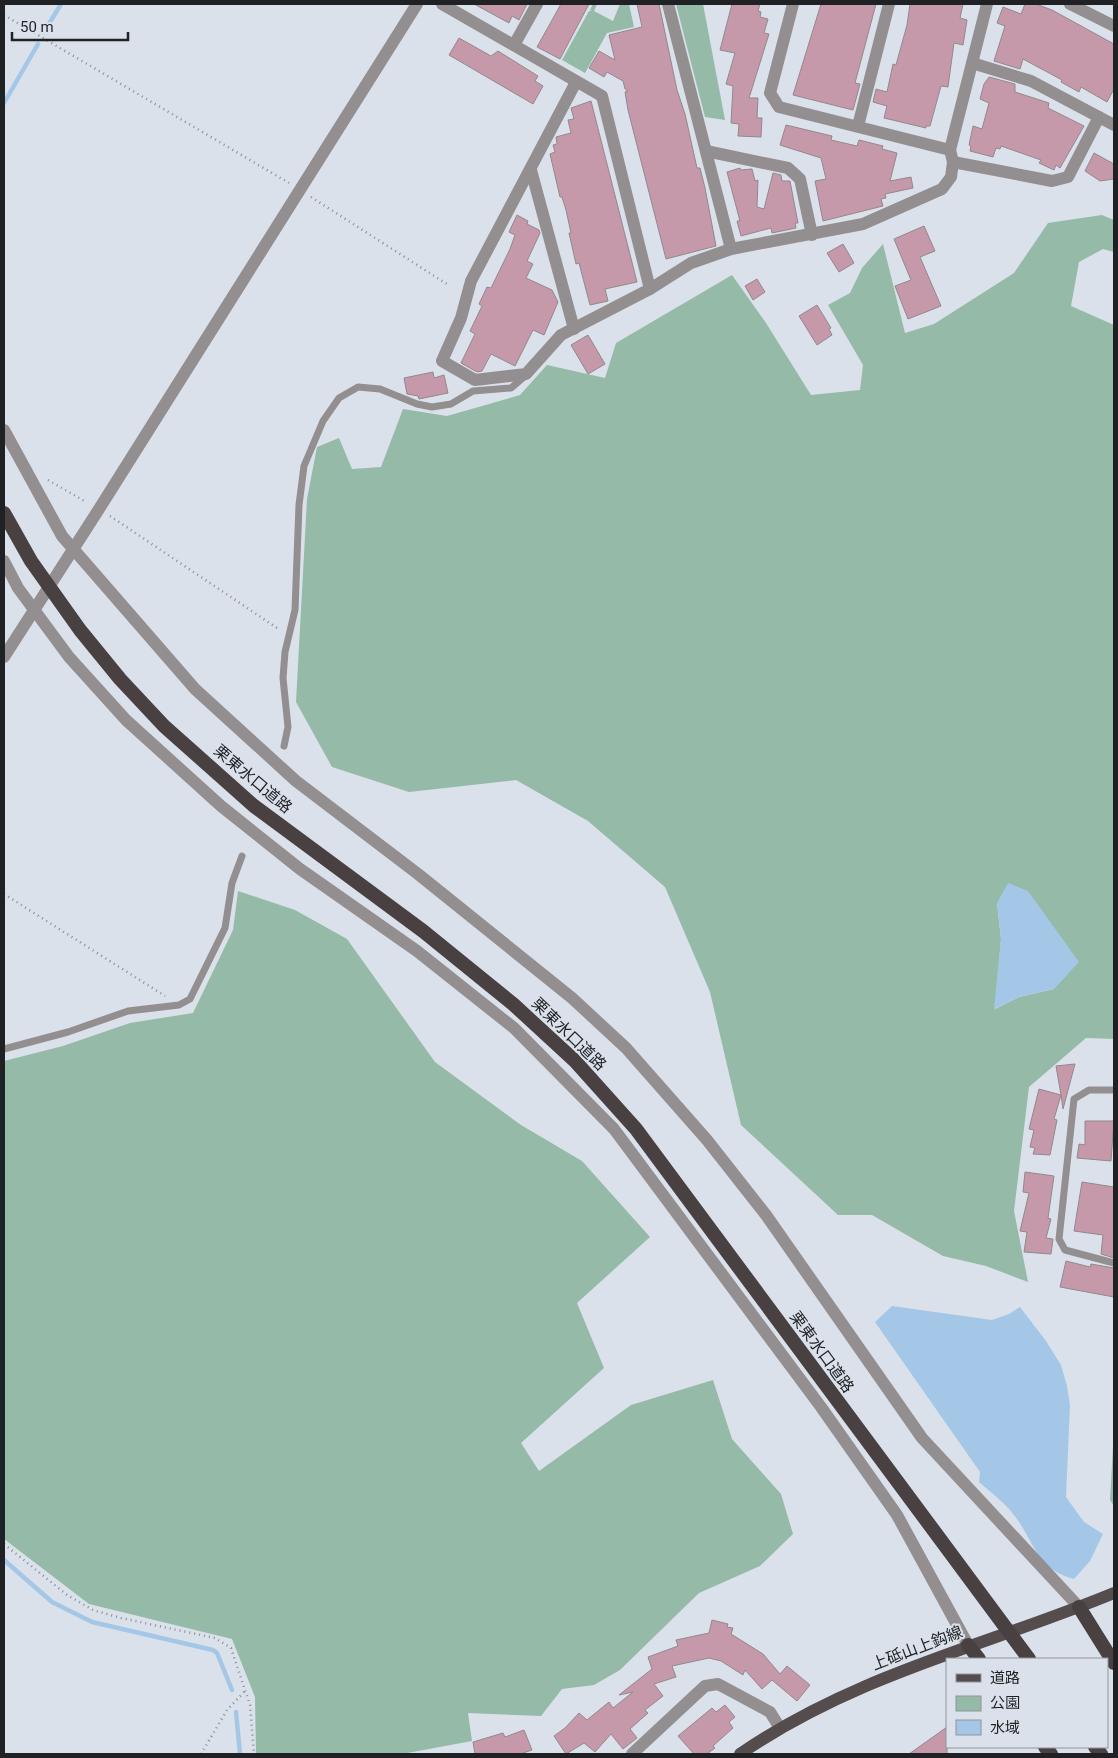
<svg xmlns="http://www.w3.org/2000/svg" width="1118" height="1758" font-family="Roboto,'Noto Sans JP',sans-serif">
<rect width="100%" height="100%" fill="#dbe1ea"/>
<g fill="#95baa7" fill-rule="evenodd">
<polygon points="593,4 597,4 594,11 613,21 620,4 629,4 634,27 607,33 585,73 562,60 589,11 592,11 590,10"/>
<polygon points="676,4 703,4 725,120 705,117"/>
<path d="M1102 215 1114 220V252L1103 249 1079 262 1071 306 1114 325V1039L1086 1038 1029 1087 1014 1211 1028 1282 986 1266 943 1256 872 1215H838L741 1125 710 992 665 887 588 821 516 780 409 792 332 767 296 702 307 499 317 447 339 438 352 469 381 467 403 409 447 416 520 395 547 365 605 378 616 343 732 275 766 323 811 395 860 390 863 365 828 305 850 293 862 268 883 244 905 333 934 324 1014 273 1048 223ZM997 903 1054 989 1019 997 995 1009 1001 939Z"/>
<polygon points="238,891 295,910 347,939 435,1062 521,1125 582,1161 650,1237 577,1303 604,1368 521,1443 539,1471 631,1405 713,1380 732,1439 781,1494 793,1534 760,1566 699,1593 620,1670 594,1685 562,1689 541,1716 468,1713 472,1741 402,1754 256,1754 255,1697 232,1639 89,1604 4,1539 4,1061 63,1046 130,1023 193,1013 233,930"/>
<polygon points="1114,1428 1114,1506 1110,1500"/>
</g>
<g fill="#a5c7e7">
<polygon points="1008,883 1028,891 1079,962 1054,989 1019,997 994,1009 1001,939 997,903"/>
<path d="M892 1306 992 1320 1009 1314 1020 1307 1046 1341 1061 1365 1067 1386 1070 1405 1066 1497 1084 1522 1103 1534 1090 1561 1074 1579C1035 1569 1035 1541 1013 1514 1004 1502 990 1492 979 1482L980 1472 875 1322Z"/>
</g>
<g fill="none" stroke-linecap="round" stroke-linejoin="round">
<g stroke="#a5c7e7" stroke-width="4.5">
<polyline points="44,32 61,4"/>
<polyline points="4,103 38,44"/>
<polyline points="4,1560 52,1602 92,1622 213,1650 217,1653 232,1690"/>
<polyline points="236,1712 240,1754"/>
</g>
</g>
<g fill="#c599aa" stroke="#92888c">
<polygon points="474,4 527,4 519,20 512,16 509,23"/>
<polygon points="561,4 589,4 560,59 537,47"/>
<polygon points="637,4 659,4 677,90 685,114 697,168 700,168 705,188 716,246 666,259 628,110 625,92 628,91 625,89 623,81 607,72 604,77 589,68 599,51 615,60 609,35 642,27"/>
<polygon points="732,4 760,4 758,11 761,12 760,17 768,19 764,33 769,34 749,98 758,98 757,118 762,118 761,137 738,136 739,124 731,123 733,86 726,84 735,53 720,50"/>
<polygon points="821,4 876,4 855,83 860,84 853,110 793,95"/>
<polygon points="910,4 963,4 960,18 967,20 963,45 954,43 948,87 941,86 930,126 926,126 926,128 884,118 887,106 873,102 876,89 887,92 893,64 896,65 907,25"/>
<polygon points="1025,4 1036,4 1052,10 1114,44 1114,89 1107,102 1081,87 1079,92 1061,82 1062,80 1023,59 1020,69 994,61 1005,26 997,23 1003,7 1021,14"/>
<polygon points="459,38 491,56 498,51 538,76 535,81 543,86 533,104 449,55"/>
<polygon points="989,77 1015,84 1015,92 1049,103 1048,108 1084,126 1060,168 1056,165 1054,170 1039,163 1041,160 1001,146 1000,149 996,148 993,157 970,151 971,146 969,145 973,126 982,129 989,103 980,99 984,84"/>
<polygon points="591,101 637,282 605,289 608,301 590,305 579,263 576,264 569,233 571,233 566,210 562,197 560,197 550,154 555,152 553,145 557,144 556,137 571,133 568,120 574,119 571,108"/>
<polygon points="786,125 832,136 831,140 857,146 859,140 883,146 882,149 897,153 890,181 911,177 913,188 885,194 886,198 881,199 883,206 823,221 815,181 826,179 821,158 780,145"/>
<polygon points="1094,153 1114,164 1114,179 1100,181 1085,171"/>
<polygon points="740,168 741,170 752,169 755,181 758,180 757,207 764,209 773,173 781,175 782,181 790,181 798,223 795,223 796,228 772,233 771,228 741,236 737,221 740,221 727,172"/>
<polygon points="517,215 528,221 527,224 539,230 540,233 527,261 533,264 526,278 552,290 558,302 544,335 533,330 515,366 491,354 482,371 477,372 461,363 475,334 470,331 482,306 479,304 487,287 491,288 510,249 515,235 509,232"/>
<polygon points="924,226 935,251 920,257 941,306 908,319 895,286 911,280 894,239"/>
<polygon points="843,244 854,263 839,272 827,253"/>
<polygon points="757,279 765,292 753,300 745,286"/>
<polygon points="817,305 831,328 829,329 832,335 817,345 799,316"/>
<polygon points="588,335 605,364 588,374 571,345"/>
<polygon points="433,372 434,378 444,375 448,393 419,399 418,396 407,394 404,378"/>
<polygon points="1075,1064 1063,1109 1061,1095 1054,1119 1057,1120 1050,1155 1033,1154 1035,1148 1030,1147 1034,1130 1029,1129 1039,1089 1061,1095 1056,1066"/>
<polygon points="1085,1121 1114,1121 1111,1161 1077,1158 1079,1144 1085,1145"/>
<polygon points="1025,1172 1054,1176 1048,1218 1051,1219 1046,1238 1053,1239 1051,1254 1024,1252 1027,1232 1020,1231 1029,1193 1023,1192"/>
<polygon points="1082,1182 1114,1187 1114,1258 1101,1254 1103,1235 1074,1231"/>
<polygon points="1066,1261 1090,1267 1091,1264 1114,1268 1114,1297 1060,1287"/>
<polygon points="712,1620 728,1624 727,1627 733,1628 731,1634 763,1654 780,1674 787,1666 810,1685 797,1701 772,1680 762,1689 745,1670 743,1675 721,1661 709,1658 672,1666 676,1677 654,1684 663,1696 645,1710 648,1713 630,1729 637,1738 623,1749 611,1734 595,1752 584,1743 566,1754 554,1736 565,1728 579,1713 587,1720 609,1702 613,1708 633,1692 619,1695 652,1669 648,1657 678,1646 676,1640 709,1633"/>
<polygon points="725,1705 735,1717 729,1722 733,1728 713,1746 715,1748 707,1754 694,1754 678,1736 712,1708 716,1712"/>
<polygon points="947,1727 947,1754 909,1754"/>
<polygon points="524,1730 532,1750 520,1754 475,1754 473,1742 503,1733 505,1737"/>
</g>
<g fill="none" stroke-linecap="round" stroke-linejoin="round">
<g stroke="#888d93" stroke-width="2.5" stroke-dasharray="1 4" stroke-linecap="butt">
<polyline points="4,15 289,183"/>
<polyline points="311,197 450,286"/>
<polyline points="48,480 86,502"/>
<polyline points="110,516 280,630"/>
<polyline points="4,894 165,996"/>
<polyline points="4,1544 67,1595 93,1610 121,1618 215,1638 231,1648 250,1705 254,1754"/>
<polyline points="201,1754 227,1710 246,1690"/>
</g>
<g stroke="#938e8f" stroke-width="7">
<polyline points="284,746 288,727 283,678 285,652 295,610 299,505 304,466 323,421 339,398 358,387 380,389 417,404 432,407 451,404 473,391 511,388 525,376"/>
<polyline points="4,1049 68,1032 128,1011 179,1005 190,999 225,928 232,883 242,856"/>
<polyline points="1114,1090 1089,1090 1074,1099 1059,1239 1065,1250 1114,1263"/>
</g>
<g stroke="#938e8f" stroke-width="12">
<polyline points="442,4 602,96 650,289"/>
<polyline points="668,4 731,249"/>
<polyline points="1070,4 1114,26"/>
<polyline points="514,45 537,4"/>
<polyline points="972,63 1031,81 1114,125"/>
<polyline points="576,82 471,281 461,318 442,361 475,380 526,374 561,335 650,289 691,263 731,249 863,224 942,189 951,177 953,162 950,150 779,107 770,93 793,4"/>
<polyline points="858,126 889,4"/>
<polyline points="706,151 788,168 800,179 812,235"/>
<polyline points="953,162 1052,181 1068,177 1099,117"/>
<polyline points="531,170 574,329"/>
<polyline points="4,430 62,536 195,689 296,781 418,874 572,998 626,1048 707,1140 766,1215 922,1438 1079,1607"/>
<polyline points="4,561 18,588 69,657 126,720 221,806 300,869 417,951 514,1028 614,1129 821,1407 897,1515 968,1645"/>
<polyline points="4,657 99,509 417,4"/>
<polyline points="632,1754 705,1686 718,1684 770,1712 780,1728"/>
</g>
<polyline stroke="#938e8f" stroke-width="12" points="950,150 987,4"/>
<path stroke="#544c4d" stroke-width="12" d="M740 1754C856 1674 986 1646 1114 1593"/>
<g stroke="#494042" stroke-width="14">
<polyline points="4,513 31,561 80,630 120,679 164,726 254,806 423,931 513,1004 575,1061 636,1129 1029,1659"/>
<polyline points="1079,1607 1114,1663"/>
<polyline points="968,1645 979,1659"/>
<polyline points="1045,1747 1051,1754"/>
<polyline points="1095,1747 1101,1754"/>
</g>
</g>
<g text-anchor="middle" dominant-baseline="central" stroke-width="4" stroke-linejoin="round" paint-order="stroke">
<g font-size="16" fill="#1f2124" stroke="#dbe1ea">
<text transform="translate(253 779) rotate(40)">栗東水口道路</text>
<text transform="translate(569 1034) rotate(44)">栗東水口道路</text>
<text transform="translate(822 1352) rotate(54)">栗東水口道路</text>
<text transform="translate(917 1648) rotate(-21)">上砥山上鈎線</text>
</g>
</g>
<rect width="1118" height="1758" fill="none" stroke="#1f2124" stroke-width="10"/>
<rect x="946" y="1658" width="162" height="90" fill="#dbe1ea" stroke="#90949b"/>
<rect x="956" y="1674" width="25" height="8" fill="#544c4d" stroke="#90949b"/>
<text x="990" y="1683" font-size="15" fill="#1f2124">道路</text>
<rect x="956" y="1696" width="25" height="15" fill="#95baa7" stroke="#90949b"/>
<text x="990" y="1708" font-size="15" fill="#1f2124">公園</text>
<rect x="956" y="1720" width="25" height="15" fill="#a5c7e7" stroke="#90949b"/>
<text x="990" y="1733" font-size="15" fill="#1f2124">水域</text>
<path d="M12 32v8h116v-8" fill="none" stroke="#1f2124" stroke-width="2.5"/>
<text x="20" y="32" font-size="15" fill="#1f2124" stroke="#dbe1ea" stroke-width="4" paint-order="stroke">50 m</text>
</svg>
